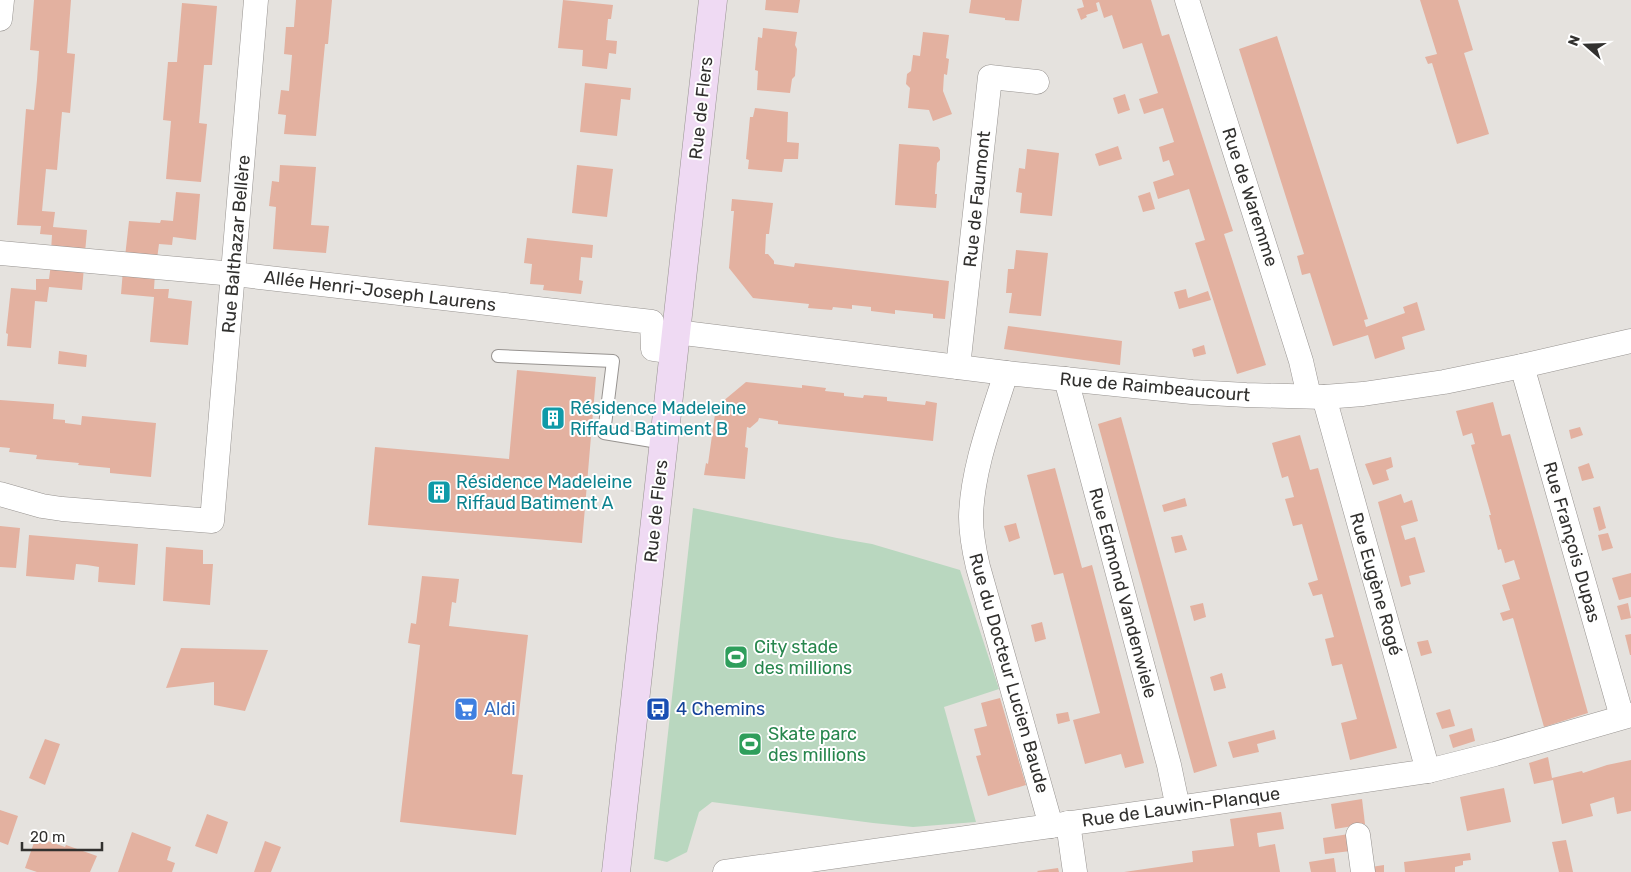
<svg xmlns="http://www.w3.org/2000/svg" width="1631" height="872" font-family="Rubik,sans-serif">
<rect width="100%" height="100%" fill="#e5e2de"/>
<polygon fill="#b9d7bf" points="693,508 837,538 872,544 960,570 999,689 944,707 976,822 913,827 873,823 712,802 699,812 687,852 667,862 654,859"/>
<g fill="#e3b1a0">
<polygon points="34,0 71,0 67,53 75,54 70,113 62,112 57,170 46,169 42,211 55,212 53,227 87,230 85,253 51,251 52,235 40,234 41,226 17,225 26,109 34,110 37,80 39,51 30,50"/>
<polygon points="296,0 332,0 328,44 325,44 316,136 284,134 286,115 278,114 281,90 289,91 292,55 284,54 286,27 294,27"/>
<polygon points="563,0 613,5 611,19 608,19 606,40 617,41 616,54 609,53 607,69 582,66 583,50 558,48"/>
<polygon points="766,0 800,0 798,13 765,10"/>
<polygon points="971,0 1022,0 1019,21 1005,20 1005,18 969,13"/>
<polygon points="1082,0 1151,0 1162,36 1169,34 1233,231 1224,234 1266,365 1237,374 1195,243 1205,240 1189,189 1158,199 1153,182 1174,175 1169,160 1163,162 1159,147 1174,142 1163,108 1144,114 1139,99 1158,93 1142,43 1123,49 1112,15 1104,18 1099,2 1096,3 1098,11 1086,15 1087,17 1081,20 1077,9 1084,7"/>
<polygon points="1420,0 1458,0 1473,50 1464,53 1489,134 1457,144 1432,63 1428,64 1425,57 1437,54"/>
<polygon points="182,3 217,6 212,65 204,65 199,123 207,124 201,182 166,179 171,121 163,120 168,62 177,62"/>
<polygon points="763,28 797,32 795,45 797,49 795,76 792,79 790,93 757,90 758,71 755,70 758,37 762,38"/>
<polygon points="923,32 949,35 946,58 949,59 947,75 944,74 943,91 952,114 933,121 929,110 908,108 910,88 906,84 907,74 911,71 913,55 920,56"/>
<polygon points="1277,36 1368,319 1364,320 1366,327 1405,313 1403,307 1417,302 1425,330 1402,337 1405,349 1375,359 1368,335 1333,346 1310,273 1302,275 1297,256 1304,254 1239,49"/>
<polygon points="585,83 631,88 630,100 621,99 617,136 580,132"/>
<polygon points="1125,94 1130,110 1118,114 1113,98"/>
<polygon points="755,108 788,112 787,142 799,143 798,159 784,159 782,172 748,169 749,160 746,159 750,117 753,117"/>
<polygon points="899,144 938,147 940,150 940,160 937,163 935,194 937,194 936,208 895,205"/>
<polygon points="1118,146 1122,159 1099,166 1095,154"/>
<polygon points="1027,149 1059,153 1052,216 1020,213 1022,193 1016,192 1019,168 1025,169"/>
<polygon points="280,165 316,167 311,225 329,226 326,253 273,249 276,207 269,206 272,181 279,182"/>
<polygon points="577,165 613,169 607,217 572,213"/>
<polygon points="176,192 200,194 196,240 173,237 172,245 159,244 157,259 125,257 129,221 160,223 161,220 173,221"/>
<polygon points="1150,192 1155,209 1143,212 1138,196"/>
<polygon points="732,199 773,203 769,234 766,234 765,254 768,254 774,261 774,264 794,267 795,263 949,281 945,319 933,318 933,314 895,310 895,314 871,311 871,307 852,305 852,309 833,307 832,310 808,308 809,304 753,298 729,268 734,211 731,211"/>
<polygon points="527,238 593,245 592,258 581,257 579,280 583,281 581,294 543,290 544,285 530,284 532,264 524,263"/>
<polygon points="1016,250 1048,253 1041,316 1009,313 1012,293 1006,293 1008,269 1014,269"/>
<polygon points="51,264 84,267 82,290 49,287 47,302 35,301 31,348 7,346 8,334 6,333 11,288 36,290 36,279 49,279"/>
<polygon points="123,270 155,273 154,289 169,289 168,298 192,301 188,345 150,342 154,297 121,294"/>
<polygon points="1186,289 1188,298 1208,291 1211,300 1179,309 1174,292"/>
<polygon points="1008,326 1122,341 1120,365 1004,349"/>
<polygon points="1204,345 1206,354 1194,357 1192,349"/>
<polygon points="59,351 87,355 86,367 58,364"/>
<polygon points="517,370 596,377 582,543 368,525 375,447 509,459"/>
<polygon points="746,382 802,388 802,385 826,388 825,391 844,393 844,396 863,398 864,395 887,397 887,401 925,405 926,401 937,403 933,441 778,424 778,421 759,418 758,421 750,428 747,427 745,447 748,448 745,479 704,475 706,463 708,464 716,407"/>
<polygon points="0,400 54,404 53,419 65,420 65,423 81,425 82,416 156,423 151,477 110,473 110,468 78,465 79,463 36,459 37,455 9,452 10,448 0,447"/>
<polygon points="1493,402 1502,436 1510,434 1588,713 1544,727 1514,621 1513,618 1503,621 1500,613 1510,610 1502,585 1520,579 1514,560 1505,563 1501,549 1498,550 1489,515 1491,515 1471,445 1475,444 1472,433 1463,436 1456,411"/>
<polygon points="1121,417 1217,766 1194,773 1098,424"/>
<polygon points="1580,427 1583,435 1571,439 1569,430"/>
<polygon points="1300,435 1310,470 1318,468 1397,748 1350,760 1341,723 1357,719 1342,664 1332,666 1325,639 1334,637 1322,594 1313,596 1308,583 1318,580 1302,524 1293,526 1285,499 1294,497 1288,476 1282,478 1272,443"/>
<polygon points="1391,457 1393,467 1386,470 1389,480 1373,485 1365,464"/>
<polygon points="1589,463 1594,478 1582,481 1578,467"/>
<polygon points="1055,468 1082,568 1092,565 1144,763 1125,768 1121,754 1085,764 1073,720 1100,713 1063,573 1054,575 1027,475"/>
<polygon points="1401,494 1404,503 1412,500 1418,521 1401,526 1405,540 1415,537 1425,572 1409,576 1411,584 1401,587 1378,502"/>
<polygon points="1185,498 1187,506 1164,512 1162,505"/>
<polygon points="1600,506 1606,528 1599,531 1593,508"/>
<polygon points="1016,523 1020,538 1009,542 1004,526"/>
<polygon points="0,526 20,528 16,568 0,567"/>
<polygon points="1608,533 1613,548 1602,551 1598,535"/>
<polygon points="29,535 138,544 135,585 98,582 99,567 87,565 76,564 74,580 26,576"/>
<polygon points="1182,535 1187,550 1175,553 1171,537"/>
<polygon points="166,547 203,550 203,564 213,564 210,605 163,601"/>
<polygon points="1631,573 1631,597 1619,600 1612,578"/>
<polygon points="422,576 459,579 456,603 452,602 449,626 528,635 512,774 523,775 516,835 400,822 420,645 408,643 411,623 416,624"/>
<polygon points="1203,603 1206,617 1194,621 1190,606"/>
<polygon points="1628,603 1631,618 1621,620 1617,606"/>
<polygon points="1042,622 1046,639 1035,642 1031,625"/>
<polygon points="1631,634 1631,655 1630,655 1625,635"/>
<polygon points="1428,640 1432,653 1421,656 1417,642"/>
<polygon points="181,648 268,650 245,711 214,705 214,682 166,688"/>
<polygon points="1222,673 1226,688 1214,691 1210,677"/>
<polygon points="1000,698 1026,785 988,796 976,756 981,755 974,729 987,726 981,703"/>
<polygon points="1450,709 1455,726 1442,729 1436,713"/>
<polygon points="1068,712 1070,721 1058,724 1056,714"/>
<polygon points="1472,728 1475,741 1453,748 1449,735"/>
<polygon points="1274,730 1276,739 1257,744 1259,752 1233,758 1228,742"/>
<polygon points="45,739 60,744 45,785 29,778"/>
<polygon points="1548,757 1552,778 1582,771 1583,773 1607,765 1631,760 1631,811 1617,814 1614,797 1590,804 1593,816 1562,824 1553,780 1534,784 1529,763"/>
<polygon points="1504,788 1511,822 1467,831 1460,797"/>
<polygon points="1362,799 1365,824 1335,829 1331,804"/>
<polygon points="0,810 18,816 8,845 0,842"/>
<polygon points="1281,812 1284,829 1257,833 1259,847 1275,844 1280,872 1124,872 1193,862 1192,851 1234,846 1230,819"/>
<polygon points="207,814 228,822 217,854 195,846"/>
<polygon points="132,832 171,847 167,860 175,863 172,872 118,872"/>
<polygon points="1349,834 1351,851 1325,854 1323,838"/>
<polygon points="36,837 65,847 66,845 97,856 90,872 37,872 25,868"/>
<polygon points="1566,840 1570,858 1573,872 1559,872 1552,842"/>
<polygon points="265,841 281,847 271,872 254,872"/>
<polygon points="1470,853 1471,860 1463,861 1463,865 1455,867 1455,872 1405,872 1404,862"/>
<polygon points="1334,858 1336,872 1311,872 1309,862"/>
<polygon points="1384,865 1384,872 1372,872 1371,867"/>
<polygon points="1058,868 1059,872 1038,872 1037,871"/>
</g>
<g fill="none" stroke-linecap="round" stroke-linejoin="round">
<g stroke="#979390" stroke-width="14">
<polyline id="lane" points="498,356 613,361 604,433 664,443"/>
</g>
<g stroke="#979390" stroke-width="25">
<g id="street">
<polyline points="1187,0 1301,361 1309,396"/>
<polyline points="0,19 2,0"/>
<polyline points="0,253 234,274 652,322 653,349 673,352"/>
<polyline points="676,332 1006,373 1192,392 1246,395 1324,397 1363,394 1444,382 1522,366 1631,341"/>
<polyline points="1522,366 1622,717"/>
<polyline points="958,367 990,77 1037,82"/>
<path d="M1006 373C992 418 972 469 971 517 971 534 974 550 978 567L1051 826"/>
<polyline points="1066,379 1169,765 1178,808"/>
<polyline points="1324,397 1428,771"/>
<polyline points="0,494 42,506 62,509 212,521 256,0"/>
<polyline points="1068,823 1075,872"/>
<polyline points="1358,835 1363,872"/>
<polyline points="725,872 1178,808 1428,771 1495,754 1631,715"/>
</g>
</g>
<g stroke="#979390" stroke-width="29">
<polyline id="secondary" points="616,872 713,0"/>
</g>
<use href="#lane" stroke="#fff" stroke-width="12"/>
<use href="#street" stroke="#fff" stroke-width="24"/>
<use href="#secondary" stroke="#efdaf3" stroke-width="28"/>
</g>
<defs>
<g id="building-square" transform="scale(1.25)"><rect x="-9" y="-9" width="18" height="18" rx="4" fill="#0f9aa8" stroke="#fff"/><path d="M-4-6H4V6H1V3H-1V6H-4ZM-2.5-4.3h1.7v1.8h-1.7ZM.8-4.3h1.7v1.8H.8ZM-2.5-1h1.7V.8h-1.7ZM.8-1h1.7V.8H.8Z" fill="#fff"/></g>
<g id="stadium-square" transform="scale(1.25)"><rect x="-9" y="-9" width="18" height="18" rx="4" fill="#2e9e5b" stroke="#fff"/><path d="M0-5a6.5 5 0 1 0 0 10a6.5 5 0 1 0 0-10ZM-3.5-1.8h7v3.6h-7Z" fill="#fff"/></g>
<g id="supermarket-square" transform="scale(1.25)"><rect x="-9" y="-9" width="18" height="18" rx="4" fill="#3f7fe0" stroke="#fff"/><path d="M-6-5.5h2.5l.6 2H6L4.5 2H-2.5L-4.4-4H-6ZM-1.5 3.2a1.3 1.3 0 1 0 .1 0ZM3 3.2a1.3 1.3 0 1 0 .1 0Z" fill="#fff"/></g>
<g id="bus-square" transform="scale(1.25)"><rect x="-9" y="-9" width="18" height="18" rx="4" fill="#1a4fb4" stroke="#fff"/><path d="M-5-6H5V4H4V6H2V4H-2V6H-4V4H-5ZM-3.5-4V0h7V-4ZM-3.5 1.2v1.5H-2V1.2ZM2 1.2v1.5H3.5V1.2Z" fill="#fff"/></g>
</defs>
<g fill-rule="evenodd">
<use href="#building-square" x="553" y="418"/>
<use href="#building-square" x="439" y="492"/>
<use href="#stadium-square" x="736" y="657"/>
<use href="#supermarket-square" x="466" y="709"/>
<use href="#bus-square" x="658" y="709"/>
<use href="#stadium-square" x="750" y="744"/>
</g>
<g text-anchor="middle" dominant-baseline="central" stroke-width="4" stroke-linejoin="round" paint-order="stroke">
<g font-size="18" fill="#32312f" stroke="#fff">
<text transform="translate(701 108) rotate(-84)">Rue de Flers</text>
<text transform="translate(1250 197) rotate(72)">Rue de Waremme</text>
<text transform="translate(977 199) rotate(-84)">Rue de Faumont</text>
<text transform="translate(236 244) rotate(-85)">Rue Balthazar Bellère</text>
<text transform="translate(380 291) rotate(7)">Allée Henri-Joseph Laurens</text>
<text transform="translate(1155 387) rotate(5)">Rue de Raimbeaucourt</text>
<text transform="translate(656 511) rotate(-84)">Rue de Flers</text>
<text transform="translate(1572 542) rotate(74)">Rue François Dupas</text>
<text transform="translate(1376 584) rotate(74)">Rue Eugène Rogé</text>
<text transform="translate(1123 593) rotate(75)">Rue Edmond Vandenwiele</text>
<text transform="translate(1009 673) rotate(74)">Rue du Docteur Lucien Baude</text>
<text transform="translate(1181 807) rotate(-8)">Rue de Lauwin-Planque</text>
</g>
<g font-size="18" fill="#0d838f" stroke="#fff" text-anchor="start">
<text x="570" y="408">Résidence Madeleine<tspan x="570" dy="21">Riffaud Batiment B</tspan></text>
<text x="456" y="482">Résidence Madeleine<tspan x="456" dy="21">Riffaud Batiment A</tspan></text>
</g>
<g font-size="18" fill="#27864d" stroke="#fff" text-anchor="start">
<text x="754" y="647">City stade<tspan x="754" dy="21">des millions</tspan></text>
<text x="768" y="734">Skate parc<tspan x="768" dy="21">des millions</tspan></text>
</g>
<g font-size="18" fill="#366cbe" stroke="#fff" text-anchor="start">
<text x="484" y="709">Aldi</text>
</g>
<g font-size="18" fill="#164399" stroke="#fff" text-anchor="start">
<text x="676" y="709">4 Chemins</text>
</g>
</g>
<g transform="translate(1586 45) rotate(290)" stroke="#ffffff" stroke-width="4" paint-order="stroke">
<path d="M0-4L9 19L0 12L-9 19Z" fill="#32312f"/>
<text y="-8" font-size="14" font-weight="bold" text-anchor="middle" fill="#32312f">N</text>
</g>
<path d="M22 842v8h80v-8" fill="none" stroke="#32312f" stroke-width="2.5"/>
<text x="30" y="842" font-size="15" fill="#32312f" stroke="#ffffff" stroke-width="4" paint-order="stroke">20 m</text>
</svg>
